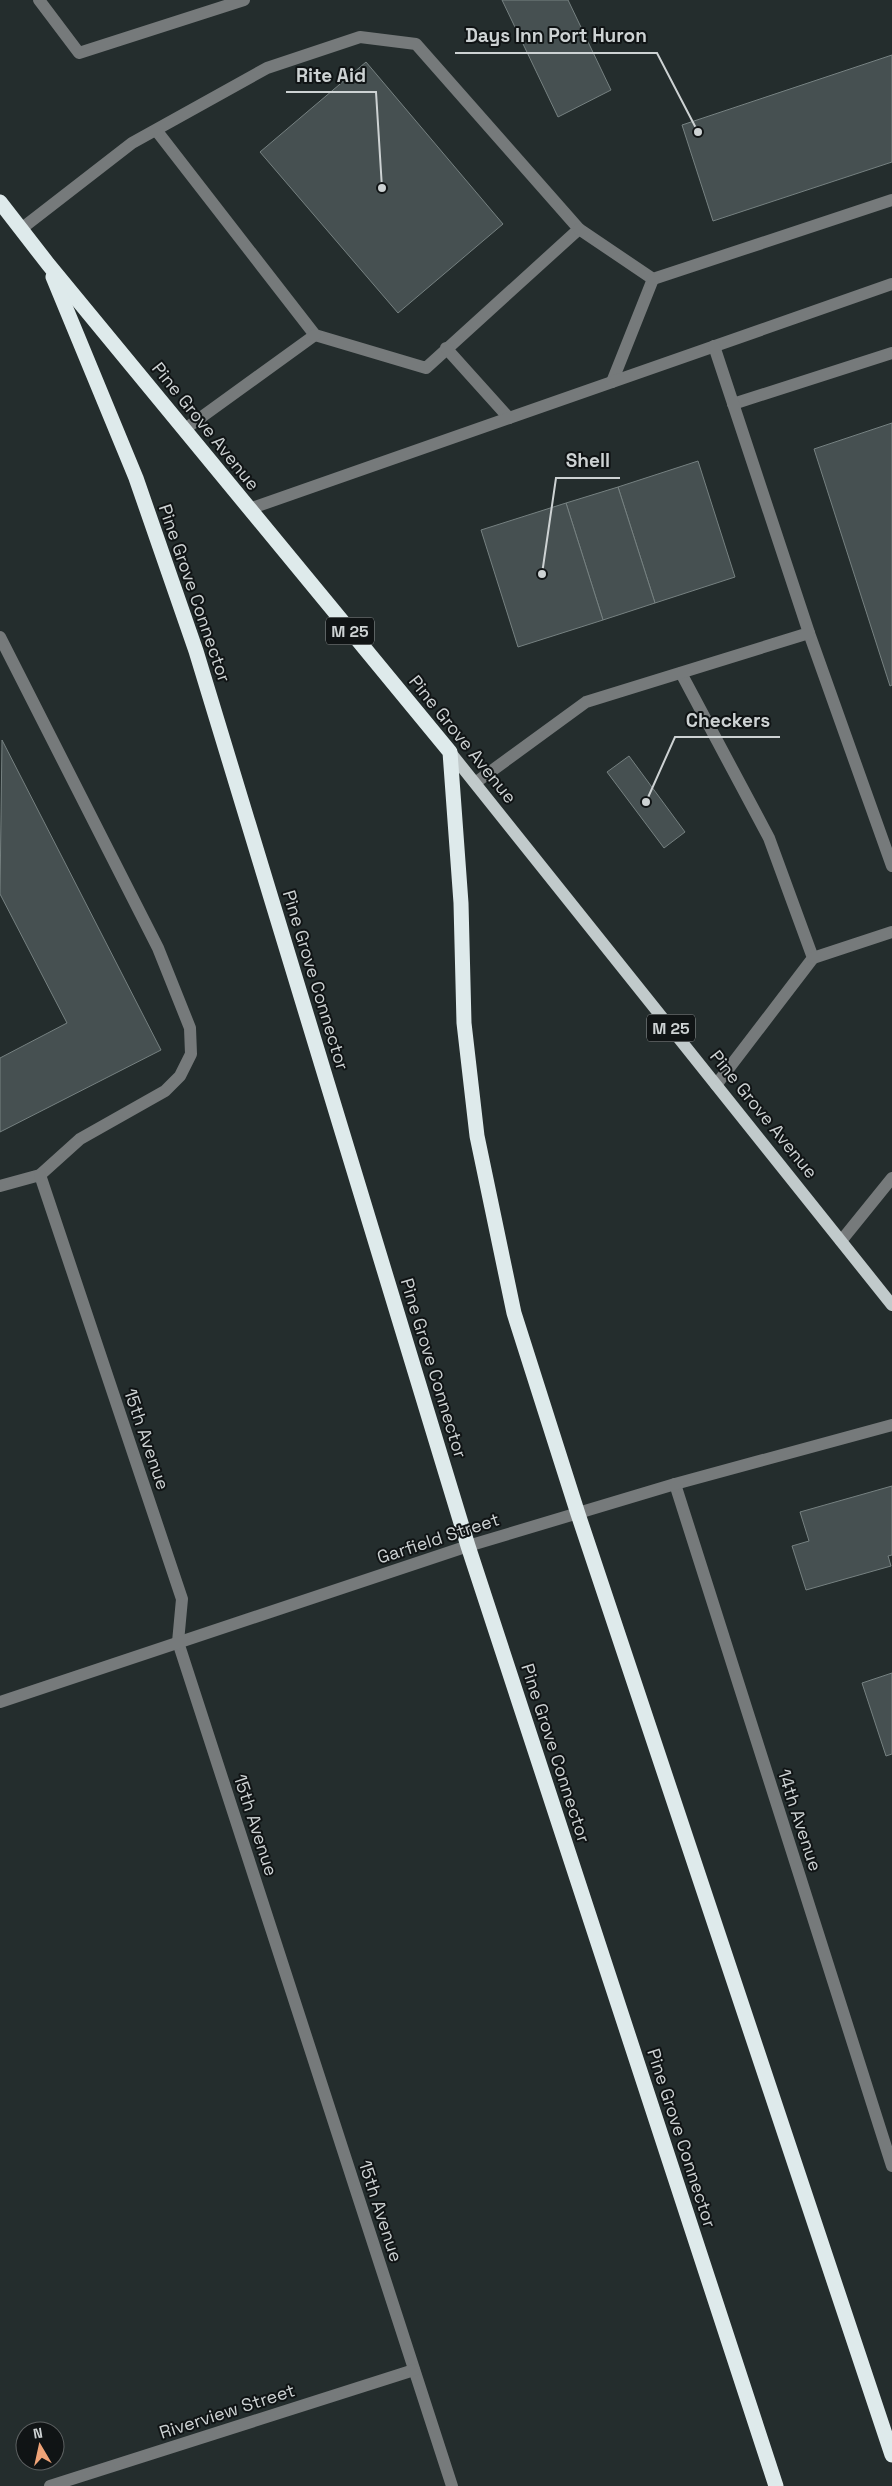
<svg xmlns="http://www.w3.org/2000/svg" width="892" height="2486" font-family="'Space Grotesk',sans-serif">
<rect width="100%" height="100%" fill="#242d2d"/>
<g fill="#465051" stroke="#768181">
<polygon points="502,0 568,0 611,90 558,117"/>
<polygon points="892,55 892,162 713,221 682,125"/>
<polygon points="366,62 503,224 398,313 260,152"/>
<polygon points="892,423 892,685 890,686 814,449"/>
<polygon points="698,461 735,577 655,603 618,487"/>
<polygon points="618,487 655,603 603,620 566,503"/>
<polygon points="566,503 603,620 518,647 481,530"/>
<polygon points="2,740 161,1050 0,1132 0,1058 67,1023 0,894"/>
<polygon points="629,756 685,832 664,848 607,772"/>
<polygon points="892,1486 892,1555 888,1556 891,1566 806,1590 792,1546 809,1541 800,1512"/>
<polygon points="892,1673 892,1754 886,1756 862,1683"/>
</g>
<g fill="none" stroke-linecap="round" stroke-linejoin="round">
<g stroke="#767a7b" stroke-width="12">
<polyline points="39,0 79,53 244,0"/>
<polyline points="21,229 132,143 267,68 360,37 416,44 579,229 426,368 315,335 156,130"/>
<polyline points="579,229 653,279 892,200"/>
<polyline points="446,348 509,418"/>
<polyline points="612,382 653,279"/>
<polyline points="733,404 892,353"/>
<polyline points="185,429 315,335"/>
<polyline points="249,509 892,284"/>
<polyline points="809,633 892,866"/>
<polyline points="0,637 158,948 190,1028 191,1054 180,1076 165,1091 80,1139 40,1175 0,1186"/>
<polyline points="681,673 769,838 813,958 716,1085"/>
<polyline points="475,783 586,702 809,633 714,346"/>
<polyline points="813,958 892,932"/>
<polyline points="40,1175 182,1599 178,1642 452,2486"/>
<polyline points="841,1241 892,1178"/>
<polyline points="675,1484 892,2166"/>
<polyline points="0,1702 468,1546 675,1484 892,1425"/>
<polyline points="50,2486 414,2370"/>
</g>
<polyline stroke="#c1cacb" stroke-width="12" points="450,752 892,1305"/>
<g stroke="#deeaeb" stroke-width="15">
<polyline points="0,202 48,264 450,752 461,903 464,1023 477,1136 514,1313 578,1514 892,2455"/>
<polyline points="53,277 136,478 196,651 468,1546 776,2486"/>
</g>
</g>
<g text-anchor="middle" dominant-baseline="central" stroke-width="4" stroke-linejoin="round" paint-order="stroke">
<g fill="#101415" stroke="#94999a" stroke-width="1">
<rect x="326" y="617.5" width="48" height="27" rx="4"/>
<rect x="647" y="1014.5" width="48" height="27" rx="4"/>
</g>
<g font-size="16" font-weight="bold" fill="#cdd2d3">
<text x="350" y="631">M 25</text>
<text x="671" y="1028">M 25</text>
</g>
<g font-size="18" fill="#cdd2d3" stroke="#101415">
<text transform="translate(206 426) rotate(51)">Pine Grove Avenue</text>
<text transform="translate(195 593) rotate(71)">Pine Grove Connector</text>
<text transform="translate(463 739) rotate(51)">Pine Grove Avenue</text>
<text transform="translate(316 980) rotate(73)">Pine Grove Connector</text>
<text transform="translate(764 1114) rotate(51)">Pine Grove Avenue</text>
<text transform="translate(434 1368) rotate(73)">Pine Grove Connector</text>
<text transform="translate(147 1439) rotate(71)">15th Avenue</text>
<text transform="translate(438 1538) rotate(-18)">Garfield Street</text>
<text transform="translate(556 1753) rotate(72)">Pine Grove Connector</text>
<text transform="translate(800 1820) rotate(72)">14th Avenue</text>
<text transform="translate(256 1825) rotate(72)">15th Avenue</text>
<text transform="translate(682 2138) rotate(72)">Pine Grove Connector</text>
<text transform="translate(381 2211) rotate(72)">15th Avenue</text>
<text transform="translate(227 2411) rotate(-18)">Riverview Street</text>
</g>
</g>
<path fill="none" stroke="#cdd2d3" stroke-width="2" d="M698 132L657 53H455M382 188L376 92H286M542 574L556 478H620M646 802L675 737H780"/>
<g fill="#cdd2d3" stroke="#101415" stroke-width="2">
<circle cx="698" cy="132" r="5"/>
<circle cx="382" cy="188" r="5"/>
<circle cx="542" cy="574" r="5"/>
<circle cx="646" cy="802" r="5"/>
</g>
<g font-size="19" text-anchor="middle" font-weight="bold" fill="#cdd2d3" stroke="#101415" stroke-width="4" stroke-linejoin="round" paint-order="stroke">
<text x="556" y="42">Days Inn Port Huron</text>
<text x="331" y="82">Rite Aid</text>
<text x="588" y="467">Shell</text>
<text x="728" y="727">Checkers</text>
</g>
<g transform="translate(40 2446) rotate(351)"><circle r="24" fill="#101415" stroke="#5c6061"/>
<path d="M0-4L9 19L0 12L-9 19Z" fill="#efa377"/>
<text y="-8" font-size="14" font-weight="bold" text-anchor="middle" fill="#cdd2d3">N</text>
</g>
</svg>
